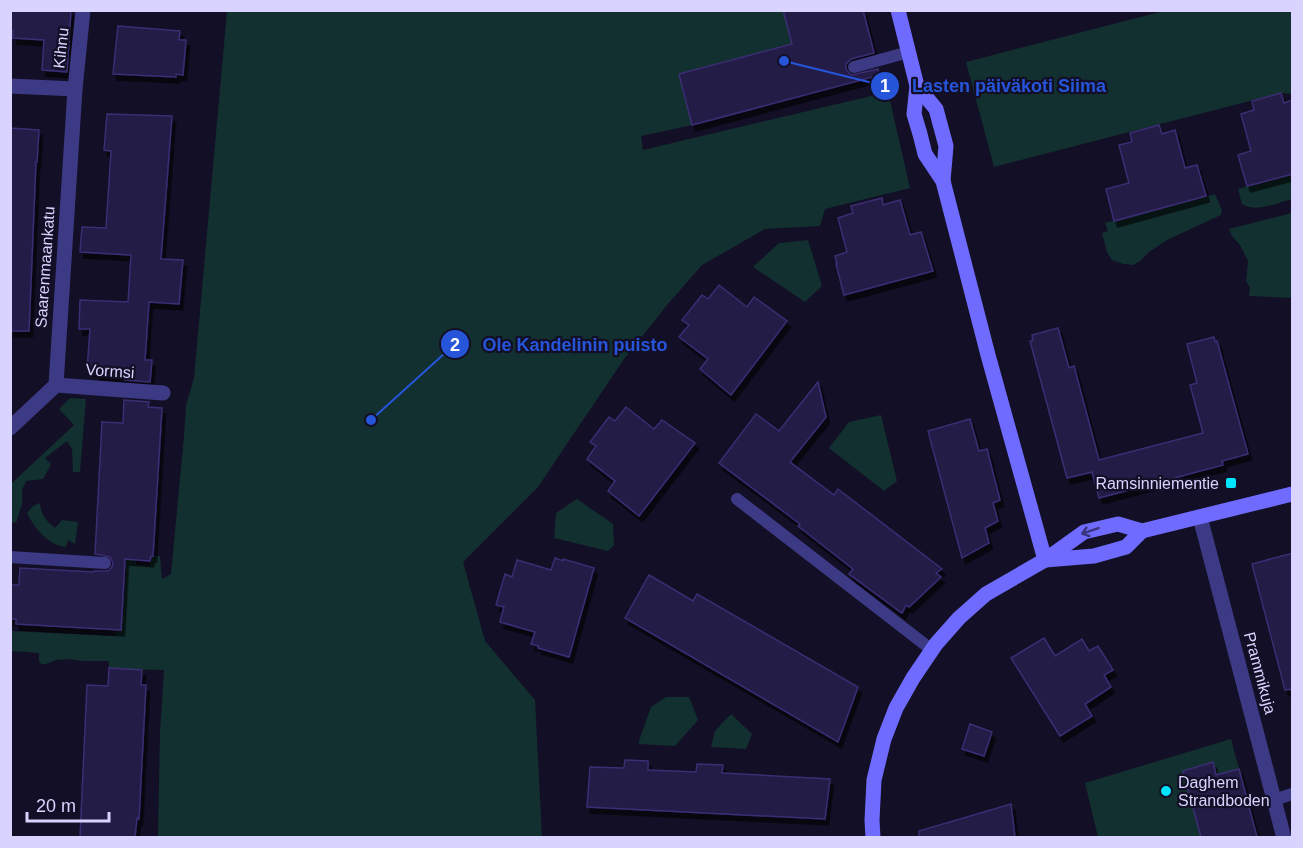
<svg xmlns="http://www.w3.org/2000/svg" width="1303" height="848" font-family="Arial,sans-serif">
<defs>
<filter id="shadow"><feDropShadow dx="3.5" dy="6" stdDeviation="0" flood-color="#0009"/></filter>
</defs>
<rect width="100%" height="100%" fill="#130f26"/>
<g fill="#12302f">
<polygon points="227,11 783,11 792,44 692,125 641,136 643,150 888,92 910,188 825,209 820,226 765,229 702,265 667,305 624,359 538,487 463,562 485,641 535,700 542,837 158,837 160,732 164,670 109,669 109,661 82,661 70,659 56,660 46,664 41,664 39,661 39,653 11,651 10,631 115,636 116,630 121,629 127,554 136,555 136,565 150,566 151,556 160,556 162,579 171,574 184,436 186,405 194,378"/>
<polygon points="1164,11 1292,11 1292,94 1281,93 994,167 966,62"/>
<path d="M1292 174V199C1277 203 1256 213 1242 204L1238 189Z"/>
<polygon points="1215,194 1222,210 1221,215 1167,240 1149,252 1140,261 1133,265 1123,264 1112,260 1107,252 1102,233 1108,231 1105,223"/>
<polygon points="1292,213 1292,298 1249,296 1250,288 1246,281 1248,261 1240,245 1232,236 1229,229"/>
<polygon points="808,240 822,286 805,302 753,267 779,243"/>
<polygon points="70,398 86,399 80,472 73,472 72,449 67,441 45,458 51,464 43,479 26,481 22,490 22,504 16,523 12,522 10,516 11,484 74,425 59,409"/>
<polygon points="881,415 897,481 884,491 829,448 849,422"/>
<polygon points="577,499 613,524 614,545 608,551 554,538 556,513"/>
<path d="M40 503C41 515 46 521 55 528L62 520 78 522 75 544 68 540 66 547C49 546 34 528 27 513L33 506Z"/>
<polygon points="666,697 689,697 698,720 675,746 639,744 639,741 651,707"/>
<polygon points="731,714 752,734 746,749 711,747 715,731"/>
<polygon points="1231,739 1239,769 1216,775 1213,763 1183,771 1201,837 1098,837 1085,783"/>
</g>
<g fill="#241b47" stroke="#3b2d73" stroke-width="1.5" filter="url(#shadow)">
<polygon points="10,10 71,10 67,72 42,70 44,40 13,38 13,31 10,31"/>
<polygon points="783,10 863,10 874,53 851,59 846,64 846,69 849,73 852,75 878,69 880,75 692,125 679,74 792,44"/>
<polygon points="118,26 180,31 179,40 186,40 183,75 176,74 176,77 113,74"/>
<polygon points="1281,93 1284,103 1293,100 1293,174 1247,186 1238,155 1251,151 1241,114 1254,110 1252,101"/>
<polygon points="107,114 172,116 161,259 183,260 179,304 149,302 145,360 152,360 150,382 125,380 126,377 96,374 96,371 87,370 90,329 79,329 80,300 128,302 131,255 80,252 82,227 106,228 111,151 104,150"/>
<polygon points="1159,125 1162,134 1175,130 1185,168 1197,165 1206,196 1114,221 1106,189 1129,183 1119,145 1132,142 1130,133"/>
<polygon points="10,128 39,130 37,162 36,162 29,331 10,331"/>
<polygon points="882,198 883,205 900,200 910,235 921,232 933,271 844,295 836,264 837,264 835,256 847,252 838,218 853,213 851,206"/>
<polygon points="719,285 747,307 754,297 787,321 731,395 700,369 708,359 679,337 689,325 682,320 702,295 708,299"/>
<polygon points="1058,328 1069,368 1074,366 1099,460 1203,433 1190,385 1197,383 1187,344 1214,337 1215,342 1217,341 1248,454 1222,461 1223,465 1099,498 1092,472 1067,478 1030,341 1033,340 1032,335"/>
<polygon points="818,382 826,417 790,462 834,495 838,489 942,569 936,573 941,577 909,607 906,605 902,613 849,574 853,569 798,526 800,524 719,463 756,414 779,431"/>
<polygon points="124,400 149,402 148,407 162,408 153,556 151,556 150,561 125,559 121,630 16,624 16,619 10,619 10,585 19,585 20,568 94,572 94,571 108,571 112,567 113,563 110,557 95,554 102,422 123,423"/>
<polygon points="626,407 654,429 662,420 695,443 639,516 608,491 615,481 587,459 596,446 590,442 609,417 615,421"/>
<polygon points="970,419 979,451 987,449 1000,500 993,503 998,521 985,528 989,543 962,558 928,431"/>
<polygon points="1293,553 1293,689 1285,690 1252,564"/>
<polygon points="555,558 563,561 563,559 594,568 569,657 538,648 539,646 531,644 535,632 500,622 504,607 496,605 505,574 512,577 517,560 551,570"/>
<polygon points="649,575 693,601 697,594 858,687 838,742 625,618"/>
<polygon points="1044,638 1055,656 1082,639 1089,651 1098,646 1113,670 1104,675 1111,687 1085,704 1092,716 1060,736 1011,658"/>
<polygon points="109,668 142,670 141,685 146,685 139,819 137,818 135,837 80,837 87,685 108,686"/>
<polygon points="970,724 992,732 984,756 962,749"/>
<polygon points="625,760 648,761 648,770 696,772 697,764 723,765 722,773 830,779 825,819 587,807 590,767 624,768"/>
<polygon points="1213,762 1216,775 1239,769 1257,837 1201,837 1183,771"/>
<polygon points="1011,804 1015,837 919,837 919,831"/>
</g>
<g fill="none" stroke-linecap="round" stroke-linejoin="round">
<g stroke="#3d3a85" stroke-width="12">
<polyline points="854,67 909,52"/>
<polyline points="737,499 932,650"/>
<polyline points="10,557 105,563"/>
<polyline points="1274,800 1292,794"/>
</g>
<g stroke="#3d3a85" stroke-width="15">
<polyline points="10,86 75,89"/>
<polyline points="56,385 163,393"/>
<polyline points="10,428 56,385 75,89 83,10"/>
<polyline points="1200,517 1284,838"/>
</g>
<g stroke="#6f6bff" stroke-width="15">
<polyline points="898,10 917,86 914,114 920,134 925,154 943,181 988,355 1045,560"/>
<polyline points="917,86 936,109 946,146 943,181"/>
<polyline points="1045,560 1094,556 1126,547 1142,531"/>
<polyline points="873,838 872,820 874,780 884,739 896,708 913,678 936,644 959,618 986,594 1045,560 1084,532 1118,524 1142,531 1292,494"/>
</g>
</g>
<defs><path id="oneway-shaft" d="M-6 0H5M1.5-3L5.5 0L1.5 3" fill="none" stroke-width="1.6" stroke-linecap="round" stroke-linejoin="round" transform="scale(1.5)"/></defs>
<use stroke="#38347d" href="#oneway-shaft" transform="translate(1090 531) rotate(161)"/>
<g fill="#00e5ff" stroke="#130f26" stroke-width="2">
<rect x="1225" y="477" width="12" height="12" rx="3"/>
<circle cx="1166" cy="791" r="6"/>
</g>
<g text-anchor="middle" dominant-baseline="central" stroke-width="4.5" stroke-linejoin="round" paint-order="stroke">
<g font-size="16" fill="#d9d4ff" stroke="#130f26">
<text transform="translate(61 48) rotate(-84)">Kihnu</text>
<text transform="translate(45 267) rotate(-86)">Saarenmaankatu</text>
<text transform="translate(110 371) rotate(4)">Vormsi</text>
<text transform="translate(1260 673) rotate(75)">Prammikuja</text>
</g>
<g font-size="16" fill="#d9d4ff" stroke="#130f26" text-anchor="end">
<text x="1219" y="483">Ramsinniementie</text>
<text x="1178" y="782" text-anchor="start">Daghem<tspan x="1178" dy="18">Strandboden</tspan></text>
</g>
</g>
<path fill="none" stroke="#2655da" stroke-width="2" d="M784 61L885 86M371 420L455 344"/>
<g fill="#2655da" stroke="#130f26" stroke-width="2">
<circle cx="784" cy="61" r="6"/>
<circle cx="371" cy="420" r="6"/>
<circle cx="885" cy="86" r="15"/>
<circle cx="455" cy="344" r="15"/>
</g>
<g font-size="18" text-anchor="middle" font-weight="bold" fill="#fff">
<text x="885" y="92">1</text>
<text x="455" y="351">2</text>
</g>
<g font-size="18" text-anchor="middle" font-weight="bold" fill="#2655da" stroke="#130f26" stroke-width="4.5" stroke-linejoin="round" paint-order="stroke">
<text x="1009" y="92">Lasten päiväkoti Siima</text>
<text x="575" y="351">Ole Kandelinin puisto</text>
</g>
<rect width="1303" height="848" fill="none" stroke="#d9d4ff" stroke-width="24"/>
<path d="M27 812v9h82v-9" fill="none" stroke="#d9d4ff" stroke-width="3"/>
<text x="36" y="812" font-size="18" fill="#d9d4ff" stroke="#130f26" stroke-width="4.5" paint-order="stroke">20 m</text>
</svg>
